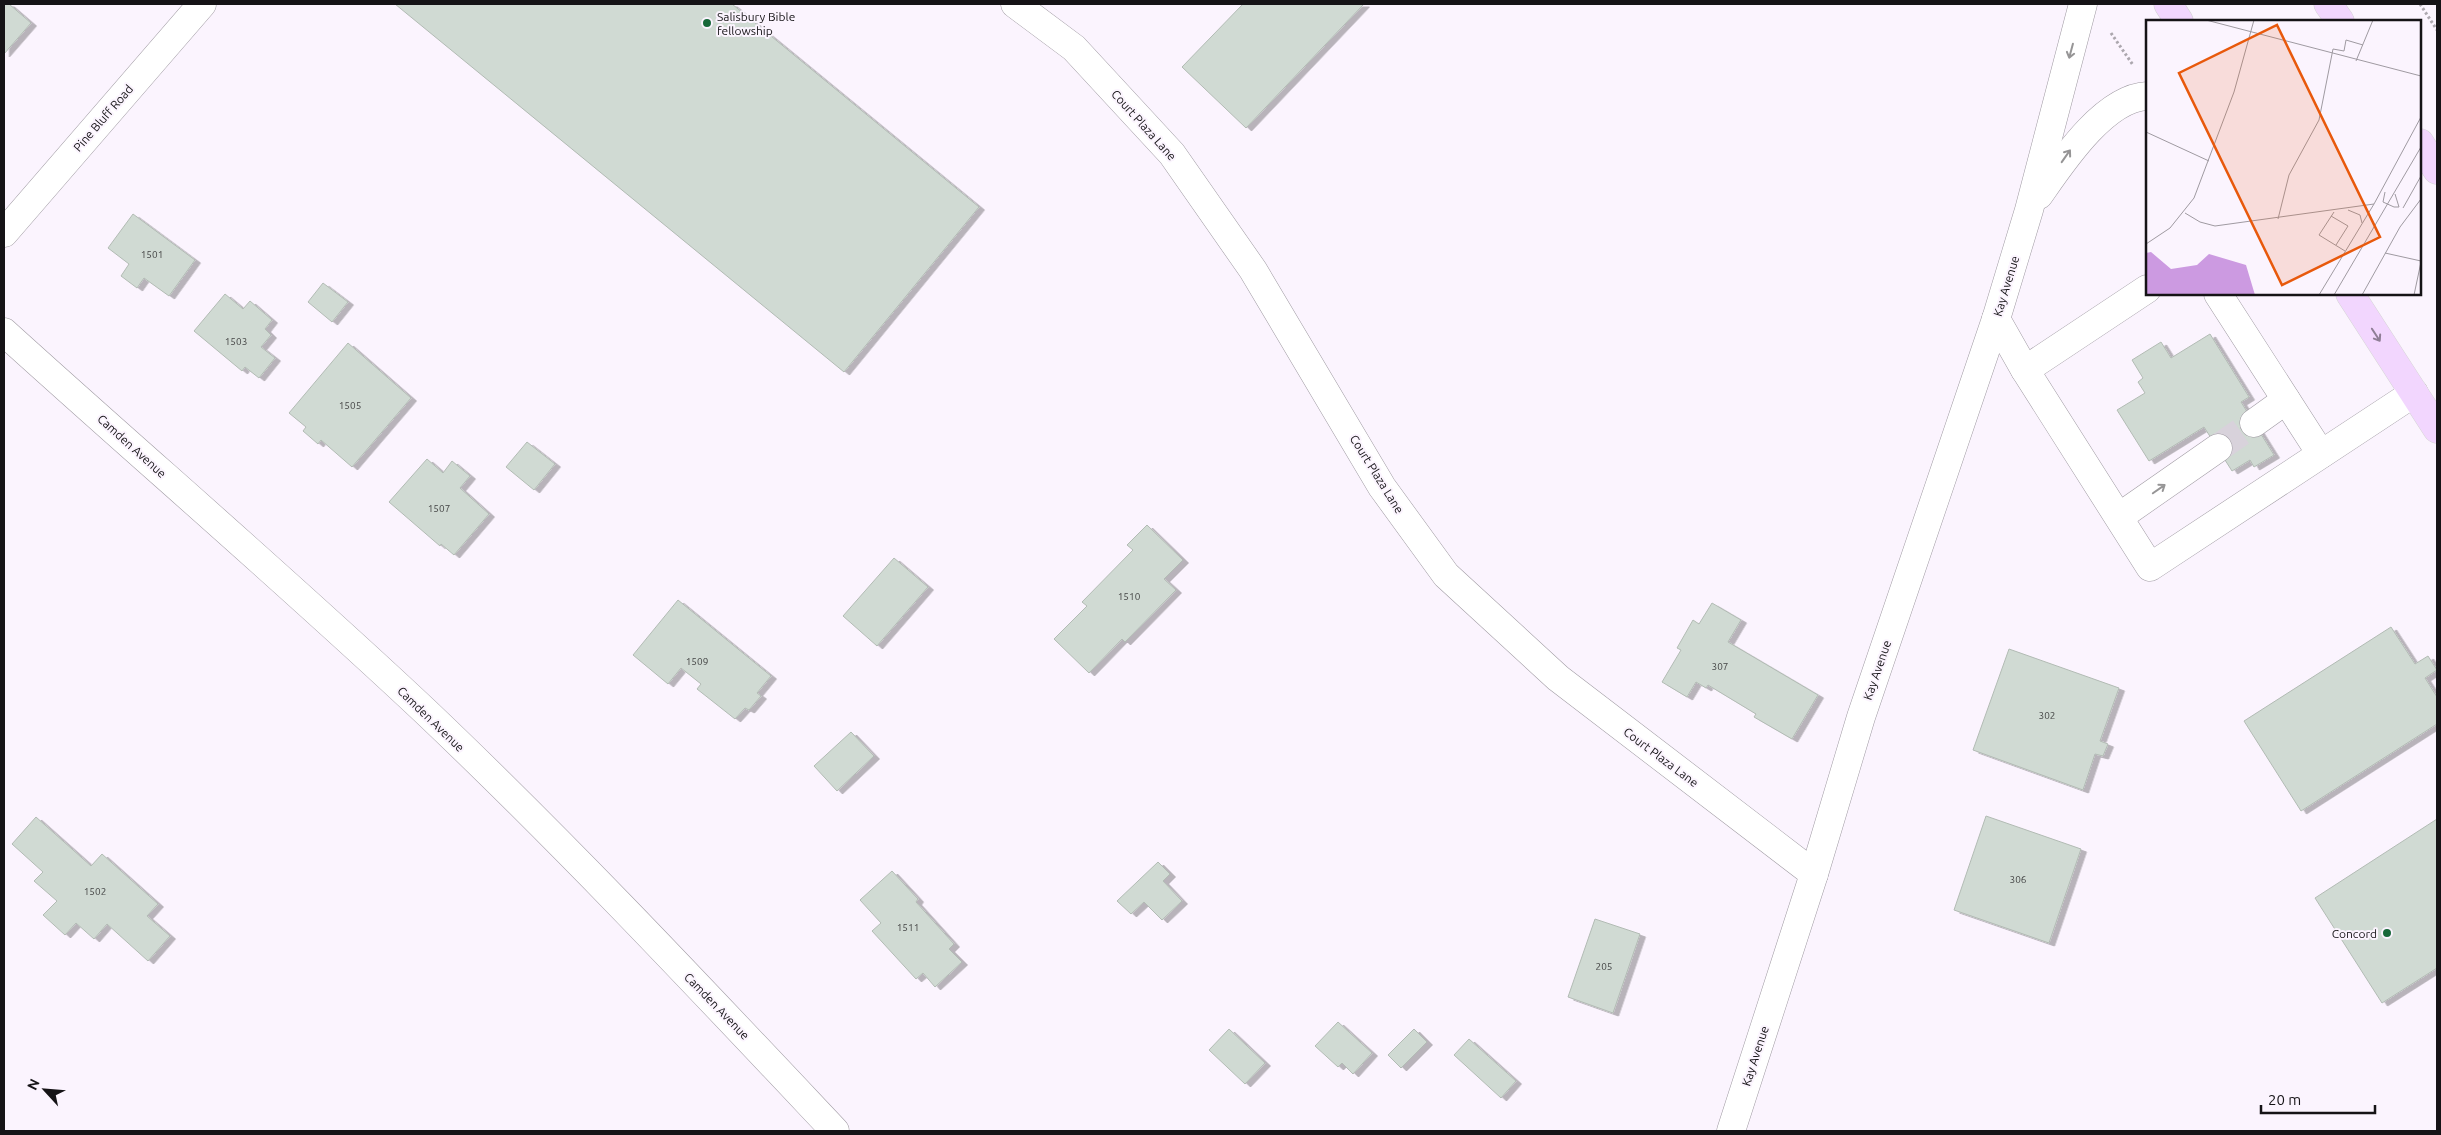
<svg xmlns="http://www.w3.org/2000/svg" width="2441" height="1135" font-family="Ubuntu,sans-serif">
<defs>
<filter id="shadow"><feDropShadow dx="5.5" dy="3" stdDeviation="0" flood-color="#0004"/></filter>
</defs>
<rect width="100%" height="100%" fill="#fbf4fe"/>
<g fill="#d0dad3" stroke="#b2bbb4" filter="url(#shadow)">
<polygon points="4,4 9,4 31,23 4,54"/>
<polygon points="395,4 732,4 979,207 844,372"/>
<polygon points="1243,4 1364,4 1246,128 1182,67"/>
<polygon points="133,214 195,260 169,296 144,278 137,288 121,276 129,264 108,248"/>
<polygon points="323,283 348,302 332,322 308,302"/>
<polygon points="225,294 243,309 250,301 272,320 265,329 271,335 261,347 275,358 259,378 245,367 242,371 194,331"/>
<polygon points="2210,334 2249,397 2241,402 2274,455 2254,467 2250,460 2232,471 2204,427 2149,461 2117,410 2145,393 2138,382 2143,378 2132,360 2161,342 2171,358"/>
<polygon points="348,343 411,398 352,467 321,440 318,444 303,431 306,427 289,413"/>
<polygon points="527,442 555,464 534,490 506,467"/>
<polygon points="427,459 443,473 452,461 470,476 460,488 489,514 454,555 441,544 440,546 389,502"/>
<polygon points="1147,525 1183,560 1164,579 1176,590 1125,642 1122,639 1089,673 1054,639 1087,606 1082,602 1133,550 1127,545"/>
<polygon points="894,558 928,587 877,646 843,616"/>
<polygon points="678,600 771,676 757,693 761,696 749,710 745,708 735,719 697,689 701,684 681,668 668,684 633,655"/>
<polygon points="1712,603 1741,620 1728,642 1818,695 1792,739 1754,717 1756,714 1708,685 1706,688 1696,682 1687,697 1662,682 1681,650 1677,648 1693,620 1699,624"/>
<polygon points="2391,627 2415,664 2428,656 2437,670 2425,678 2437,697 2437,724 2301,811 2244,721"/>
<polygon points="2009,649 2119,688 2100,741 2108,744 2103,756 2095,754 2083,790 1973,750"/>
<polygon points="851,732 874,756 837,791 814,766"/>
<polygon points="1986,816 2081,849 2049,943 1954,910"/>
<polygon points="36,817 91,866 102,854 158,904 147,916 170,936 148,961 107,924 94,939 76,923 65,935 43,915 57,901 34,881 43,872 12,844"/>
<polygon points="2437,819 2437,968 2382,1003 2315,898"/>
<polygon points="1158,862 1170,874 1163,881 1182,901 1162,920 1144,902 1131,914 1117,901"/>
<polygon points="892,871 918,899 916,902 954,944 949,949 962,962 935,987 923,973 916,979 872,931 881,923 860,900"/>
<polygon points="1595,919 1640,934 1613,1013 1568,997"/>
<polygon points="1338,1022 1372,1053 1353,1074 1342,1063 1338,1067 1315,1046"/>
<polygon points="1229,1029 1265,1063 1245,1084 1209,1050"/>
<polygon points="1414,1029 1427,1042 1401,1068 1388,1055"/>
<polygon points="1469,1039 1516,1081 1501,1098 1454,1055"/>
</g>
<g fill="none" stroke-linecap="round" stroke-linejoin="round">
<polyline stroke="#d8d2db" stroke-width="28" stroke-dasharray="28 14" stroke-linecap="butt" points="2218,448 2254,423"/>
<g stroke="#a09ba3" stroke-width="29">
<g id="minor">
<polyline points="1015,4 1074,48 1172,154 1253,270 1382,487 1446,575 1558,678 1814,874"/>
<path d="M2039 195C2062 162 2104 98 2147 96"/>
<polyline points="4,233 202,4"/>
<polyline points="2218,294 2321,454"/>
<polyline points="1996,319 2025,370 2150,567 2414,393"/>
<path d="M4 332C144 459 288 582 426 712 567 846 701 989 835 1131"/>
<polyline points="2025,370 2147,289"/>
<polyline points="2254,423 2286,400"/>
<polyline points="2119,517 2218,448"/>
<polyline points="1731,1131 1814,874 1861,717 1996,319 2029,210 2083,4"/>
</g>
</g>
<g stroke="#d5d5d5" stroke-width="29">
<g id="major">
<polyline points="2168,4 2179,21"/>
<polyline points="2328,4 2340,21"/>
<polyline points="2420,143 2437,170"/>
<polyline points="2350,294 2437,429"/>
</g>
</g>
<g stroke="#aca7ae" stroke-width="3" stroke-dasharray="2.5 2.5" stroke-linecap="butt">
<polyline points="2420,4 2437,30"/>
<polyline points="2111,33 2133,65"/>
</g>
<use href="#minor" stroke="#fff" stroke-width="28"/>
<use href="#major" stroke="#f2d6fe" stroke-width="28"/>
</g>
<defs><path id="oneway-shaft" d="M-6 0H5M1.5-3L5.5 0L1.5 3" fill="none" stroke-width="1.6" stroke-linecap="round" stroke-linejoin="round" transform="scale(1.25)"/></defs>
<g stroke="#969596">
<use href="#oneway-shaft" transform="translate(2071 51) rotate(105)"/>
<use href="#oneway-shaft" transform="translate(2066 156) rotate(-55)"/>
<use href="#oneway-shaft" transform="translate(2159 489) rotate(-35)"/>
</g>
<use stroke="#8f7e96" href="#oneway-shaft" transform="translate(2376 335) rotate(57)"/>
<g fill="#176839" stroke="#fbf4fe" stroke-width="2">
<circle cx="707" cy="23" r="5"/>
<circle cx="2387" cy="933" r="5"/>
</g>
<g text-anchor="middle" dominant-baseline="central" stroke-width="4" stroke-linejoin="round" paint-order="stroke">
<g font-size="10" fill="#444545">
<text x="152" y="254">1501</text>
<text x="236" y="341">1503</text>
<text x="350" y="405">1505</text>
<text x="439" y="508">1507</text>
<text x="1129" y="596">1510</text>
<text x="697" y="661">1509</text>
<text x="1720" y="666">307</text>
<text x="2047" y="715">302</text>
<text x="2018" y="879">306</text>
<text x="95" y="891">1502</text>
<text x="908" y="927">1511</text>
<text x="1604" y="966">205</text>
</g>
<g font-size="12" fill="#151316" stroke="#fbf4fe" text-anchor="start">
<text x="717" y="16">Salisbury Bible<tspan x="717" dy="14">fellowship</tspan></text>
<text x="2377" y="933" text-anchor="end">Concord</text>
</g>
<g font-size="12" fill="#151316" stroke="#fbf4fe">
<text transform="translate(103 118) rotate(-49)">Pine Bluff Road</text>
<text transform="translate(1144 125) rotate(48)">Court Plaza Lane</text>
<text transform="translate(2006 286) rotate(-73)">Kay Avenue</text>
<text transform="translate(132 446) rotate(42)">Camden Avenue</text>
<text transform="translate(1377 474) rotate(58)">Court Plaza Lane</text>
<text transform="translate(1877 670) rotate(-71)">Kay Avenue</text>
<text transform="translate(431 719) rotate(44)">Camden Avenue</text>
<text transform="translate(1661 757) rotate(37)">Court Plaza Lane</text>
<text transform="translate(717 1006) rotate(46)">Camden Avenue</text>
<text transform="translate(1755 1056) rotate(-72)">Kay Avenue</text>
</g>
</g>
<g transform="translate(2146 20)">
<rect width="275" height="275" fill="#fbf4fe"/>
<path d="M5 232 25 249 51 245 63 234 100 245 109 275H0V233Z" fill="#cc9ae1"/>
<path fill="none" stroke="#9f9aa1" stroke-width="1" d="M60 0 275 56M210 41 227 0M0 112 63 141M239 172 237 182 248 187H253L249 174M257 188 275 156M202 190 214 195 216 203M188 192 173 215 199 231M39 193 54 202 69 206 228 184M185 196 202 206 190 225M132 199 143 155 173 100 187 29 198 31 200 20 217 25M0 224 24 208 48 178 88 72 108 0M239 233 275 241M173 275 228 184 275 97M188 275 275 127M216 275 254 207 275 179M268 275 275 242"/>
<path fill="#e8590c" fill-opacity="0.15" stroke="#e8590c" stroke-width="2.5" d="M131 5 234 217 136 265 33 53Z"/>
<rect width="275" height="275" fill="none" stroke="#151316" stroke-width="2.5"/>
</g>
<rect width="2441" height="1135" fill="none" stroke="#151316" stroke-width="10"/>
<g transform="translate(45 1090) rotate(296)" stroke="#fbf4fe" stroke-width="4" paint-order="stroke">
<path d="M0-4L9 19L0 12L-9 19Z" fill="#151316"/>
<text y="-8" font-size="14" font-weight="bold" text-anchor="middle" fill="#151316">N</text>
</g>
<path d="M2261 1105v8h114v-8" fill="none" stroke="#151316" stroke-width="2.5"/>
<text x="2268" y="1105" font-size="15" fill="#151316" stroke="#fbf4fe" stroke-width="4" paint-order="stroke">20 m</text>
</svg>
